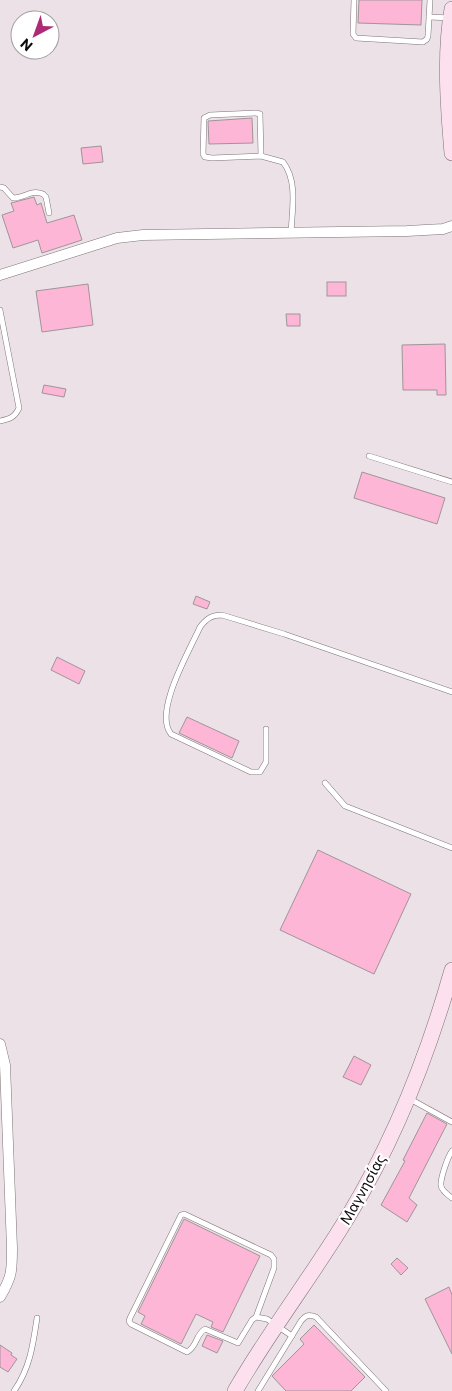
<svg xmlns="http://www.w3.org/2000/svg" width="452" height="1391" font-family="Commissioner,sans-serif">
<rect width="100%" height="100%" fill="#ece1e6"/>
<g fill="#feb6d7" stroke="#9f9599">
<polygon points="359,0 422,0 421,25 358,23"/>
<polygon points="252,118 253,143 209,144 208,121"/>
<polygon points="101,146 103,162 83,164 81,148"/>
<polygon points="34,197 37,205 41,203 47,223 74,215 82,240 42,253 38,240 13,248 2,215 14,211 11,203"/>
<rect x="327" y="282" width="19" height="14"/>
<polygon points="88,284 93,325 42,332 36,291"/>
<polygon points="286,314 300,314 300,326 287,326"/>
<polygon points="445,344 446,395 437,395 437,390 403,390 402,345"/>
<polygon points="44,385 66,389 64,397 42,393"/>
<polygon points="362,472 445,498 437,524 354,498"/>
<polygon points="196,596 210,602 207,609 193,604"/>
<polygon points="57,657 85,671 79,684 51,670"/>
<polygon points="187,717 239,741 232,758 179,733"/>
<polygon points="318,850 411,894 374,974 280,930"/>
<polygon points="354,1056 371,1065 361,1085 343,1077"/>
<polygon points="427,1113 447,1124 409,1198 417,1205 407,1222 381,1205 405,1161 403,1160"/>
<polygon points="184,1219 260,1256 223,1332 211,1327 213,1322 196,1314 181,1344 141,1324 145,1316 138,1312"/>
<polygon points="397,1258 408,1268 401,1275 391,1264"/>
<polygon points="449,1287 452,1295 452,1354 425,1299"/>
<polygon points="314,1325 365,1377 351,1391 286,1391 272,1376 304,1344 300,1339"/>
<polygon points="207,1335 223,1341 217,1353 202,1346"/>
<polygon points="0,1345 12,1353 11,1355 17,1359 8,1372 0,1367"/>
</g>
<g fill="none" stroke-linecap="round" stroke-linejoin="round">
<g stroke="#7c7377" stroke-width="6">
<g id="lane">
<polyline points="354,0 353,34 356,38 423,42 427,39 428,36 430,0"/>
<polyline points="430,17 450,18"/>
<path d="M261 156 260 114 256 113 210 115 204 118 203 154 205 157 212 158 261 156 283 162C298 181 292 210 291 233"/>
<path d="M0 187 4 188 13 198C25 198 31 189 43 194L46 197 49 213"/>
<path d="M0 310 19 408C15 417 10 419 0 421"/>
<polyline points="369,456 452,482"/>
<path d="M266 729V762L260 772H251L171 734C153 712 190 650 200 627 207 618 212 615 222 615L284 634 452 692"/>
<polyline points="325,783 345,806 452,848"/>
<polyline points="410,1099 452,1122"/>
<path d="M452 1151C448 1156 440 1179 441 1186 442 1191 448 1195 452 1198"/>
<path d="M256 1317 274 1268V1259L271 1255 184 1214 181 1215 130 1318 129 1321 131 1324 187 1352C197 1347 196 1334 205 1329L238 1343 252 1320 256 1317 267 1319 292 1336"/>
<path d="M14 1391C30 1368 33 1345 37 1318"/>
<path d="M258 1391 301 1321C306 1315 309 1314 316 1317L386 1391"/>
</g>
</g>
<g stroke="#7c7377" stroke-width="11">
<g id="street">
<polyline points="0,275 117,238 143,235 407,231 443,229 452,226"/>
<path d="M0 1044 5 1065 12 1248C12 1271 12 1277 0 1297"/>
</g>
</g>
<g stroke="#7c7377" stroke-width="16">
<g id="secondary">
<path d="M452 9C444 53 448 108 452 153"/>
<path d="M235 1391C270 1330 313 1275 349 1215 395 1139 428 1055 452 970"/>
</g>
</g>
<use href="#lane" stroke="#fff" stroke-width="5"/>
<use href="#street" stroke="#fff" stroke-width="10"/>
<use href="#secondary" stroke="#fce0ed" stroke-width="15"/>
</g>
<g text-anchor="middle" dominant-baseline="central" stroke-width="4.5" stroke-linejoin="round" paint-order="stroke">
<g font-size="15" fill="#0f0b0d" stroke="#fff">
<text transform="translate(362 1189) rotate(-61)">Μαγνησίας</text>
</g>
</g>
<g transform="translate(35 35) rotate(221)"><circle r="24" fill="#ffffff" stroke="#9f9d9e"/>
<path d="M0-4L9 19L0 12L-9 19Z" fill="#ad2b76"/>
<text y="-8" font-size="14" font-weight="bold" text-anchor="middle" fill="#0f0b0d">N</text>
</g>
</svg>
